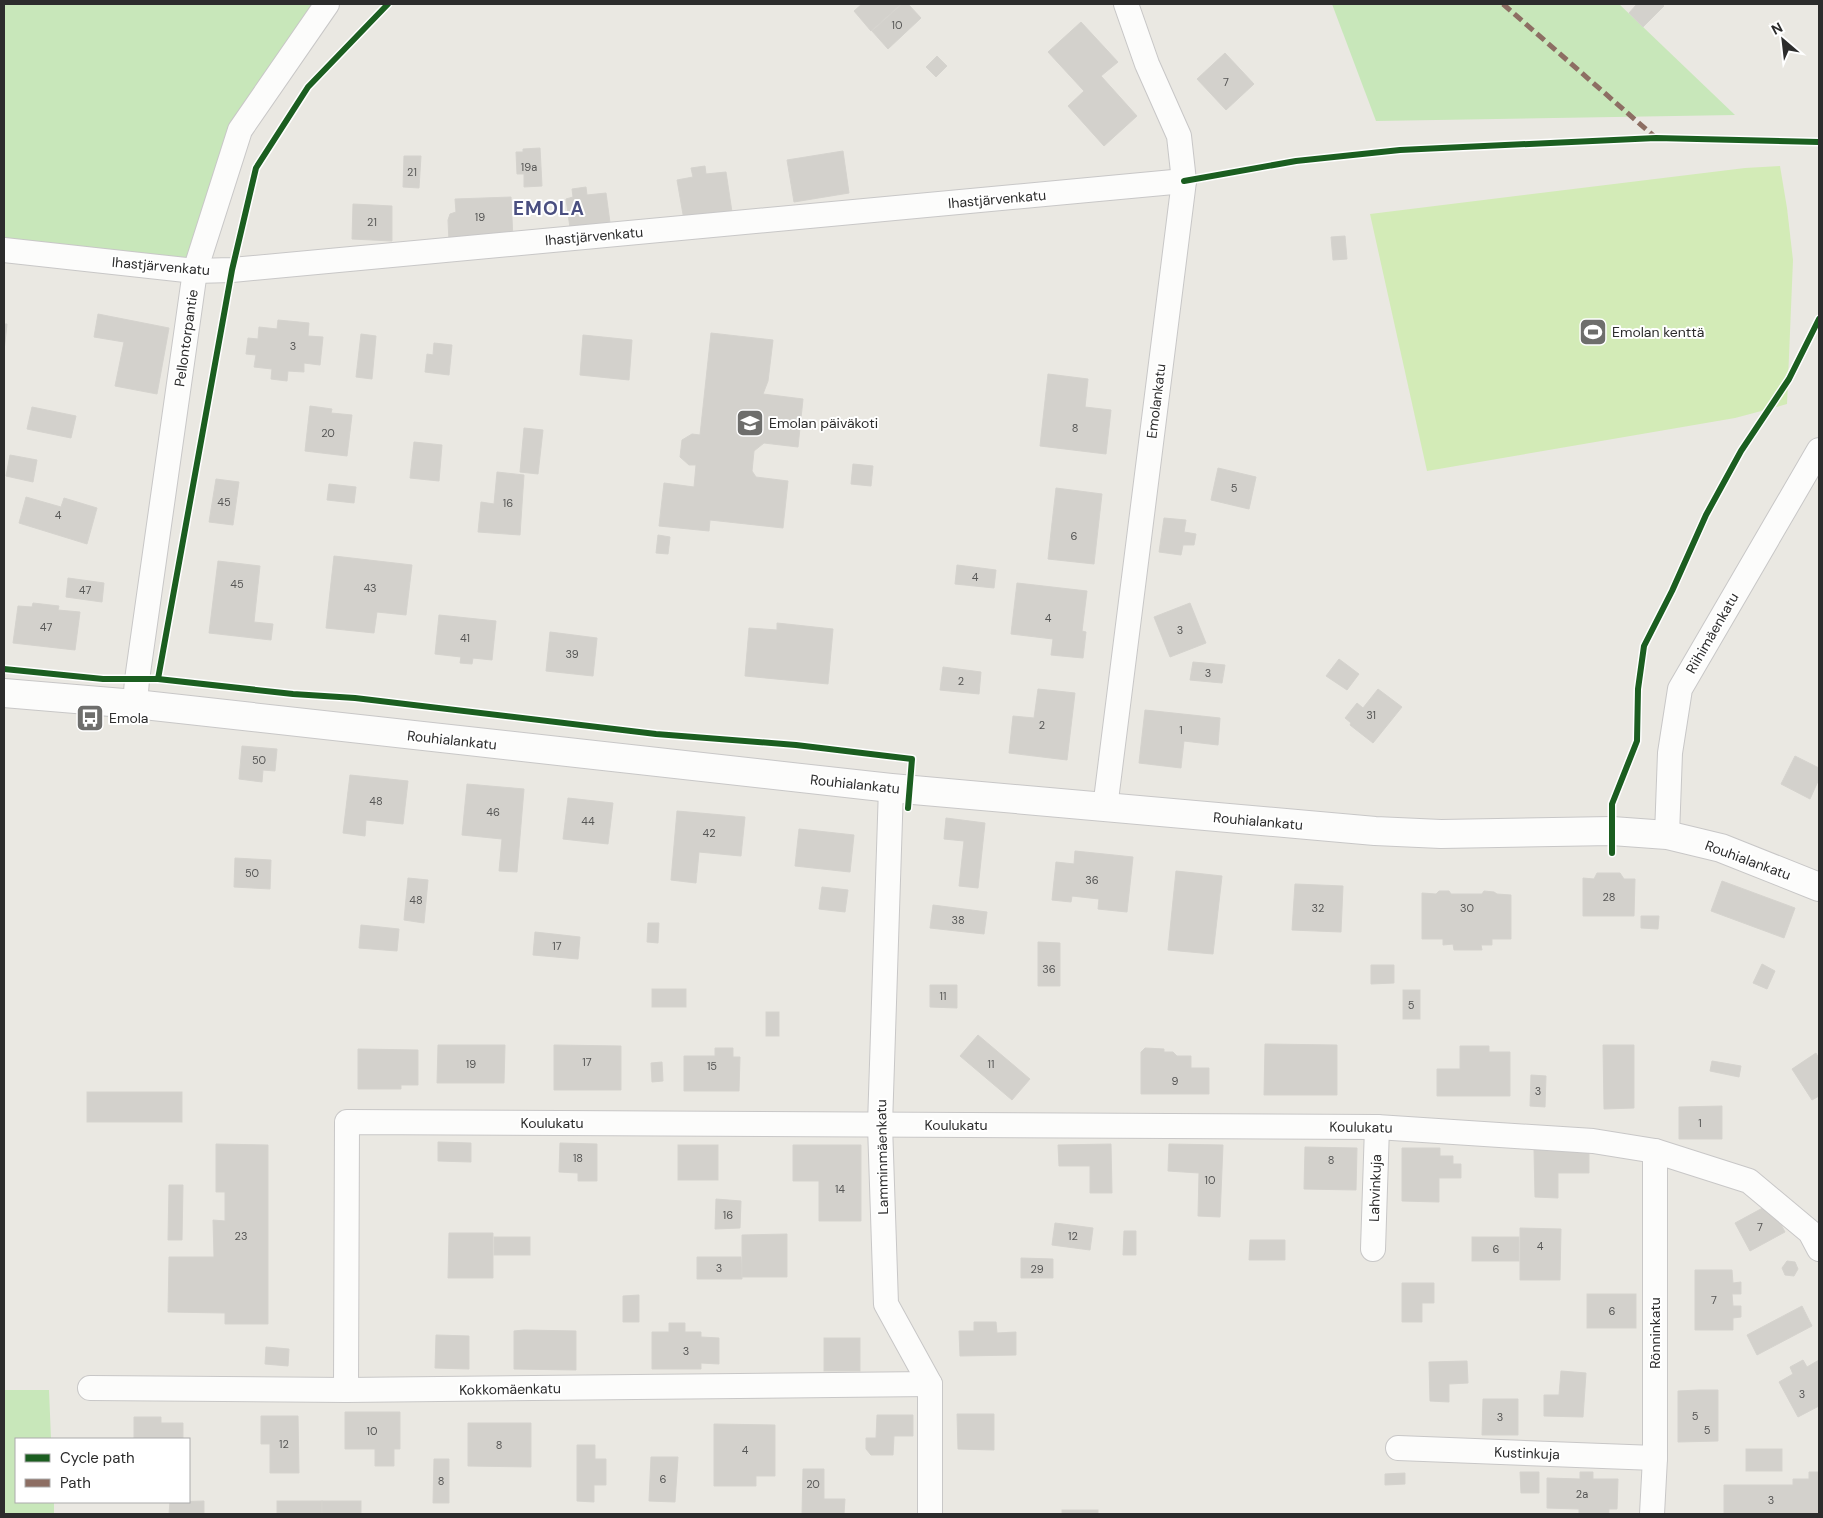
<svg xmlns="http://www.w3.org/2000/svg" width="1823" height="1518" font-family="'DM Sans',sans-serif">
<rect width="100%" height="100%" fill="#eae8e2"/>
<g fill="#c8e7ba">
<polygon points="4,4 327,4 240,130 195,271 4,250"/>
<polygon points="1332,4 1619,4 1735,115 1376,121"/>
<polygon points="4,1390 49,1390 51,1439 16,1439 16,1502 54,1502 54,1514 4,1514"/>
</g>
<polygon fill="#d3ebb7" points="1780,166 1787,208 1793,260 1787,404 1735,418 1427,471 1370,214 1745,168"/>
<g fill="#d3d1cc" stroke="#d5d3ce">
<polygon points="862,4 901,4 871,31 854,11"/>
<polygon points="902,4 908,4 921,18 888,49 872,31"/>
<polygon points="1637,4 1662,4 1664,6 1643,27 1629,13"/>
<polygon points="1081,22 1118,62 1101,76 1137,116 1104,146 1068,106 1084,91 1048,52"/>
<polygon points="1225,53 1254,84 1226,110 1197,79"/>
<polygon points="937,56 947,66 936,77 926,67"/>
<polygon points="540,148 542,186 524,187 524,174 517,174 516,152 523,152 523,149"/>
<polygon points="843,151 849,193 794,202 787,160"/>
<polygon points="404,156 421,156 419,188 403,187"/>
<polygon points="705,166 706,174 726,172 732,212 684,220 677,180 693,177 691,168"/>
<polygon points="586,187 587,195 606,193 611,230 571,235 566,199 573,197 572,189"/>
<polygon points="511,197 513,239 449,242 448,220 450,214 456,212 455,199"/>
<polygon points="353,204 392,206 392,241 352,239"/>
<polygon points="1345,236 1347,259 1333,260 1331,237"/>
<polygon points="98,314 169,328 157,394 115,386 124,342 94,337"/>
<polygon points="278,320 309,323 308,336 323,337 320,365 304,363 304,372 288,371 287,381 271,379 272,369 254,367 256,355 246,354 248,338 258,339 259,327 277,329"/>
<polygon points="4,324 7,324 4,351"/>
<polygon points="711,333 773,340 768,381 763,394 803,399 798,447 764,443 754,451 752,471 756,477 788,481 783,528 710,520 709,531 659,526 664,483 694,487 696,465 689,465 680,457 682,440 692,434 700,435"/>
<polygon points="361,334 376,336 372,379 356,377"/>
<polygon points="583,335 632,340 629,380 580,375"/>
<polygon points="434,343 452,345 449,375 425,372 427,354 433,355"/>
<polygon points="1048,374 1088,379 1085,407 1111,410 1106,454 1040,446"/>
<polygon points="310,406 332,409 331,413 352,415 347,456 305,451"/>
<polygon points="32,407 76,416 71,438 27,429"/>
<polygon points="524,428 543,430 538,474 520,472"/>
<polygon points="414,442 442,445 439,481 410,478"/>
<polygon points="10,455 37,460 33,482 6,476"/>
<polygon points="853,464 873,466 871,486 851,484"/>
<polygon points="1218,468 1256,477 1249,509 1211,500"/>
<polygon points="497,472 524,475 520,535 478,532 481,502 494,504"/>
<polygon points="216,479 239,482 233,525 209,522"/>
<polygon points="329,484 356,487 354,503 327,500"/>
<polygon points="1056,488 1102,494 1094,564 1048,559"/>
<polygon points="26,497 61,507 64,498 97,508 87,544 19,523"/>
<polygon points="1164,518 1186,520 1184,532 1196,534 1194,545 1183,545 1181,555 1159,552"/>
<polygon points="658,535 670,537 668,554 656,553"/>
<polygon points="334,556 412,565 406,615 377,612 374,633 326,628"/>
<polygon points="218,561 260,566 254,622 273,624 271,640 209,633"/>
<polygon points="957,565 996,570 994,588 955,584"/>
<polygon points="68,578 104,583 102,602 66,597"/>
<polygon points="1017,583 1087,591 1082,631 1086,632 1083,658 1051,655 1053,639 1011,634"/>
<polygon points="33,603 59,606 58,610 80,612 75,650 13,643 18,606 32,607"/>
<polygon points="1190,603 1206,643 1170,657 1154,617"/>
<polygon points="439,615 496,621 492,660 473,658 472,664 460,663 461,657 435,654"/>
<polygon points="777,623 833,629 828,684 745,676 749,628 777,630"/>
<polygon points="550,632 597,638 593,676 546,671"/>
<polygon points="1339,659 1359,674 1347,690 1326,676"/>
<polygon points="1193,662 1225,665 1222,683 1190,680"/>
<polygon points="943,667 981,672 979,694 940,690"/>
<polygon points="1038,689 1075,693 1067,760 1009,753 1013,716 1034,718"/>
<polygon points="1378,689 1402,707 1373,743 1350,725 1351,723 1345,718 1357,703 1363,708"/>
<polygon points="1145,710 1220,718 1218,745 1184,741 1181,768 1139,763"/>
<polygon points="242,746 277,749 275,771 263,770 262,782 239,779"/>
<polygon points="1795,756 1819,768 1819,779 1810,799 1781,784"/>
<polygon points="350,775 408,781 403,824 366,820 365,836 343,833"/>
<polygon points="467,784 524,789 517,872 499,871 502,839 462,835"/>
<polygon points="568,798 613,803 608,844 563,839"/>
<polygon points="677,811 745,817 741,856 699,852 696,883 671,880"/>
<polygon points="946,818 985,823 978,888 959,886 964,841 944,839"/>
<polygon points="799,829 854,835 850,872 795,866"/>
<polygon points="1075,851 1133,857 1127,912 1098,909 1099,899 1072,896 1071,902 1052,900 1056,862 1074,864"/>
<polygon points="235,858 271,860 270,889 234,887"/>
<polygon points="1176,871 1222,876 1213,954 1168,950"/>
<polygon points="1597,873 1620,873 1624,879 1635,879 1634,916 1583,916 1583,878 1594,879"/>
<polygon points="408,878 428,880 424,923 404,920"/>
<polygon points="1722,881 1795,908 1784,938 1711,911"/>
<polygon points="1295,884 1343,886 1341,932 1292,930"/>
<polygon points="822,887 848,890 845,912 819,909"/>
<polygon points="1439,891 1449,891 1451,894 1482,894 1484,891 1494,892 1497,894 1511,895 1511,939 1492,939 1492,945 1481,945 1482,950 1454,950 1453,944 1443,945 1443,939 1422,939 1422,893 1436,894"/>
<polygon points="933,905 987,912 984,934 930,928"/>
<polygon points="1641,916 1659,916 1658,929 1641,928"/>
<polygon points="648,923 659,923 658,943 647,942"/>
<polygon points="361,925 399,929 397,951 359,948"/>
<polygon points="535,932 580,937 578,959 533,955"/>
<polygon points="1038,942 1060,943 1060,986 1038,986"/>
<polygon points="1762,964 1775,971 1767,989 1753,983"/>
<polygon points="1371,965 1394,965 1394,983 1371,984"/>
<polygon points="930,985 957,985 957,1008 930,1007"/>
<rect x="652" y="989" width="34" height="18"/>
<rect x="1403" y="990" width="17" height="29"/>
<rect x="766" y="1012" width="13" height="24"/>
<polygon points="978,1035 1030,1079 1012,1100 960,1056"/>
<polygon points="1265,1044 1337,1045 1337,1095 1264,1095"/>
<polygon points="438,1045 505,1045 504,1083 437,1083"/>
<polygon points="554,1045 621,1046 621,1090 554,1090"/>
<polygon points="1603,1045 1634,1045 1634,1108 1604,1109"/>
<polygon points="1460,1046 1489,1046 1489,1052 1510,1052 1510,1096 1437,1096 1437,1069 1460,1069"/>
<polygon points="715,1048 733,1048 733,1057 740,1057 739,1091 684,1091 684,1056 715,1056"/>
<polygon points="1145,1048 1164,1049 1164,1052 1173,1052 1177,1056 1191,1056 1191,1068 1209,1068 1209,1094 1141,1094 1141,1052"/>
<polygon points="358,1049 418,1050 418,1085 401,1085 401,1089 358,1089"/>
<polygon points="1816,1053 1819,1059 1819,1096 1812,1100 1792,1069"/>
<polygon points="1712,1061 1741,1066 1739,1077 1710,1071"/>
<polygon points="662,1062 663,1081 652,1082 651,1063"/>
<polygon points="1531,1075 1546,1076 1545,1107 1530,1106"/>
<rect x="87" y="1092" width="95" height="30"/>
<polygon points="1722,1106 1722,1139 1679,1139 1679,1107"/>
<polygon points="438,1142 471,1143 471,1162 438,1161"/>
<polygon points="560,1143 597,1144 597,1181 578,1181 578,1173 559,1172"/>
<polygon points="216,1144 268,1145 268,1324 225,1324 225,1313 168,1312 169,1257 214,1257 213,1220 225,1221 225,1192 216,1192"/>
<polygon points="1111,1144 1112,1193 1090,1193 1090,1166 1059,1166 1058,1145"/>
<polygon points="1169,1144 1223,1145 1220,1217 1198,1216 1199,1173 1168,1171"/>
<rect x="678" y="1145" width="40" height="35"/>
<polygon points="793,1145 861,1145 861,1221 819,1221 819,1181 793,1181"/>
<polygon points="1305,1147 1357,1148 1356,1190 1304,1189"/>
<polygon points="1402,1148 1440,1148 1440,1156 1453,1156 1453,1164 1461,1164 1461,1178 1439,1178 1439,1202 1402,1201"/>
<polygon points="1534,1150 1589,1150 1589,1173 1558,1173 1558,1198 1535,1197"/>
<polygon points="169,1185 183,1185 182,1240 168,1240"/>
<polygon points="716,1199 741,1201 740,1228 715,1229"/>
<polygon points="1770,1204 1785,1232 1750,1251 1735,1223"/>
<polygon points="1055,1223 1093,1228 1090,1250 1052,1245"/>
<polygon points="1520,1228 1561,1229 1560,1280 1520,1280"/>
<polygon points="1124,1231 1136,1231 1136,1255 1123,1255"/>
<polygon points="449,1233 493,1233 493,1278 448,1278"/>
<polygon points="787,1234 787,1277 742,1277 742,1235"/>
<rect x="494" y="1237" width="36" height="18"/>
<rect x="1472" y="1237" width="47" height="24"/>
<polygon points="1250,1240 1285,1240 1285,1260 1249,1260"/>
<polygon points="697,1257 741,1257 742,1279 697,1279"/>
<polygon points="1021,1258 1053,1259 1053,1278 1021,1278"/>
<polygon points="1787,1261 1795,1262 1798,1269 1794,1276 1785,1275 1782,1268"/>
<polygon points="1695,1270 1732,1270 1733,1283 1741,1282 1741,1294 1732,1294 1733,1306 1741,1306 1741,1317 1733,1318 1733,1330 1695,1330"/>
<polygon points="1402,1283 1434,1283 1434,1303 1422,1303 1422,1322 1402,1322"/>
<rect x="1587" y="1294" width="49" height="34"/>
<polygon points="639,1295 639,1322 623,1322 623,1296"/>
<polygon points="1802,1306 1812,1326 1757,1355 1747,1335"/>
<polygon points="974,1322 996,1322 997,1333 1016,1332 1016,1355 960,1356 959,1331 974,1331"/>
<polygon points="669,1323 685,1323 685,1332 701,1332 701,1337 719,1338 719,1364 701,1363 701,1369 652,1369 652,1332 669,1332"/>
<polygon points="524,1330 576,1331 576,1370 514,1369 514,1331"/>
<polygon points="436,1335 469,1336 469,1369 435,1368"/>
<rect x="824" y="1338" width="36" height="33"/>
<polygon points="266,1347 289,1349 288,1366 265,1364"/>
<polygon points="1803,1360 1807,1367 1819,1360 1819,1406 1798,1417 1779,1382 1793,1374 1790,1367"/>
<polygon points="1467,1361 1468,1383 1449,1384 1449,1402 1430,1401 1429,1362"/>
<polygon points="1561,1371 1586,1373 1583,1417 1544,1416 1544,1395 1559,1395"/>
<polygon points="1700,1390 1718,1390 1718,1441 1678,1442 1678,1391"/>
<polygon points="1483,1399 1518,1399 1518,1435 1482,1435"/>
<polygon points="345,1412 400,1412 400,1449 394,1449 394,1466 375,1466 375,1449 345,1449"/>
<polygon points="957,1414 994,1414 994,1450 958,1449"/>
<polygon points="877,1415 913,1415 913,1436 894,1436 893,1455 871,1455 866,1449 866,1438 876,1438"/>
<polygon points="261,1416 298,1416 299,1473 270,1473 270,1444 261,1444"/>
<polygon points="134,1417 161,1417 161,1423 183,1423 183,1439 134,1439"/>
<polygon points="468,1423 531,1423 531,1467 468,1466"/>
<polygon points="714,1424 775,1425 775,1476 756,1476 756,1486 714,1486"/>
<polygon points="577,1445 595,1445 595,1459 606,1459 606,1485 594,1485 594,1502 577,1501"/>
<rect x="1746" y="1449" width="36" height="22"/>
<polygon points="651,1457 678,1457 675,1502 649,1501"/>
<polygon points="434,1459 449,1459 449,1503 433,1503"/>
<polygon points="803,1469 824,1469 824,1499 845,1499 844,1514 802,1514"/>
<polygon points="1520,1472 1539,1472 1539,1493 1521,1493"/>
<polygon points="1580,1472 1593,1472 1593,1479 1618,1479 1617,1509 1609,1509 1609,1514 1579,1514 1579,1509 1547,1508 1547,1478 1580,1479"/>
<polygon points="1809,1472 1819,1472 1819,1514 1724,1514 1724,1485 1793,1485 1793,1479 1809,1479"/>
<polygon points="1405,1473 1405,1484 1385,1485 1385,1474"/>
<polygon points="204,1501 204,1514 169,1514 170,1502"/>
<rect x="277" y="1501" width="45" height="13"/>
<rect x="322" y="1501" width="39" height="13"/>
<rect x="1062" y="1510" width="36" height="4"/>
</g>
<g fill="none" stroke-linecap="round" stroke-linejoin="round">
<g stroke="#c8c7c7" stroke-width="26">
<g id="street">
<polyline points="4,250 195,271 232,270 1184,181"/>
<polyline points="135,704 137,680 195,271 240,130 327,4"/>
<polyline points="891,788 880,1125 886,1304 930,1384 930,1514"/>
<polyline points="1105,808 1184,181 1179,136 1147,64 1126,4"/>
<polyline points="1667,835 1670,753 1680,689 1819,450"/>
<polyline points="1373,1249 1377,1127"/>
<polyline points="90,1388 346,1390 930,1384"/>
<polyline points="346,1390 347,1122 1377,1127 1593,1141 1655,1151 1749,1181 1810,1232 1819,1249"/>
<polyline points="1398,1448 1655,1458"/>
<polyline points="1652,1514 1655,1458 1655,1151"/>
</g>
</g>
<g stroke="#c8c7c7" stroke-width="30">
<polyline id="secondary" points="4,693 135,704 891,788 1375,831 1441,834 1612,831 1667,835 1721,848 1819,887"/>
</g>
<use href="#street" stroke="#fcfcfb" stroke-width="24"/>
<use href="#secondary" stroke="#fcfcfb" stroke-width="28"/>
<polyline stroke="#8d6e63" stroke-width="5" stroke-dasharray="10 5" stroke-linecap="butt" points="1503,4 1656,138"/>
<g stroke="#fff" stroke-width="9">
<g id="cycleway">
<polyline points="1184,181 1296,161 1400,150 1656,138 1819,142"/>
<polyline points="4,669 103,679 158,679 293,694 355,698 656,734 796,745 912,759 908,808"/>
<polyline points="158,679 232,270 256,168 308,87 388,4"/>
<polyline points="1612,853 1612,804 1637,741 1638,689 1644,646 1672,591 1706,515 1741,451 1789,379 1819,319"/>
</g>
</g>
<use href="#cycleway" stroke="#1b5e20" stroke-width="6"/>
</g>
<defs>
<g id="stadium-square" transform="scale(1.4375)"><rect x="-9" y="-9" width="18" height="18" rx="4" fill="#6e6e6c" stroke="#fff"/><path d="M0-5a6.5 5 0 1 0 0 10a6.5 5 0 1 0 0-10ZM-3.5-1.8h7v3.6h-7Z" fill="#fff"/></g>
<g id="school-square" transform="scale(1.4375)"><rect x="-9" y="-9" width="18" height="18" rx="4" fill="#6e6e6c" stroke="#fff"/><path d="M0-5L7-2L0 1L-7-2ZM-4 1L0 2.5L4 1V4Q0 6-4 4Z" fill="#fff"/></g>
<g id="bus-square" transform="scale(1.4375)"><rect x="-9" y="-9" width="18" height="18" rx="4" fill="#6e6e6c" stroke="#fff"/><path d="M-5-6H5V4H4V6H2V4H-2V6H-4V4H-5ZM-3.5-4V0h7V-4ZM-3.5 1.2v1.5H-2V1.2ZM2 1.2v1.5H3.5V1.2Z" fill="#fff"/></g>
</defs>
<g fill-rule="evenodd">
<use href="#stadium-square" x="1593" y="332"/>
<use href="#school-square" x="750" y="423"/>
<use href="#bus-square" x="90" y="718"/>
</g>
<g text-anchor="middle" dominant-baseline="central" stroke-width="4" stroke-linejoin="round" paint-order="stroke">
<g font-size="11" fill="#565655">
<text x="897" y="25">10</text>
<text x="1226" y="82">7</text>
<text x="529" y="167">19a</text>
<text x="412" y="172">21</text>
<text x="480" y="217">19</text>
<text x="372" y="222">21</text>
<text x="293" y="346">3</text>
<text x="1075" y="428">8</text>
<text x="328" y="433">20</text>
<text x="1234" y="488">5</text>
<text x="224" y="502">45</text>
<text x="508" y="503">16</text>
<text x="58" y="515">4</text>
<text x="1074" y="536">6</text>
<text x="975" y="577">4</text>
<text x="237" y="584">45</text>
<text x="370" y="588">43</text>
<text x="85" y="590">47</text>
<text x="1048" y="618">4</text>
<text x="46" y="627">47</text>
<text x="1180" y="630">3</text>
<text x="465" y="638">41</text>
<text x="572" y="654">39</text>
<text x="1208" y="673">3</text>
<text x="961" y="681">2</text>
<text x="1371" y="715">31</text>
<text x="1042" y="725">2</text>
<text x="1181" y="730">1</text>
<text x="259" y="760">50</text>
<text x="376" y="801">48</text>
<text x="493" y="812">46</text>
<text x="588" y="821">44</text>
<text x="709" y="833">42</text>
<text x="252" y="873">50</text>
<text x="1092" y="880">36</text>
<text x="1609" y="897">28</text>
<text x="416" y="900">48</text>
<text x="1318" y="908">32</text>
<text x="1467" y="908">30</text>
<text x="958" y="920">38</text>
<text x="557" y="946">17</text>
<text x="1049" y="969">36</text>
<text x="943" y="996">11</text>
<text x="1411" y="1005">5</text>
<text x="587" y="1062">17</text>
<text x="471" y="1064">19</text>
<text x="991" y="1064">11</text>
<text x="712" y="1066">15</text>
<text x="1175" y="1081">9</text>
<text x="1538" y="1091">3</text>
<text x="1700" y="1123">1</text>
<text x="578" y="1158">18</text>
<text x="1331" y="1160">8</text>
<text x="1210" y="1180">10</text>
<text x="840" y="1189">14</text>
<text x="728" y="1215">16</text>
<text x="1760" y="1227">7</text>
<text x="241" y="1236">23</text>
<text x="1073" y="1236">12</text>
<text x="1540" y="1246">4</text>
<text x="1496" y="1249">6</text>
<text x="719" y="1268">3</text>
<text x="1037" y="1269">29</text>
<text x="1714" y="1300">7</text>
<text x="1612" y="1311">6</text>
<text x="686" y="1351">3</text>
<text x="1802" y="1394">3</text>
<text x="1695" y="1416">5</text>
<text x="1500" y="1417">3</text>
<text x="1707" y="1430">5</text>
<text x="372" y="1431">10</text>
<text x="284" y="1444">12</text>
<text x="499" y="1445">8</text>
<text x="745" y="1450">4</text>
<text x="663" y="1479">6</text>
<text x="441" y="1481">8</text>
<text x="813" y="1484">20</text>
<text x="1582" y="1494">2a</text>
<text x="1771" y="1500">3</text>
</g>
<g font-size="14" fill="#2c2c2c" stroke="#fff">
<text transform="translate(997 199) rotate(-5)">Ihastjärvenkatu</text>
<text transform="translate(594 236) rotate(-5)">Ihastjärvenkatu</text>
<text transform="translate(161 266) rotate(5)">Ihastjärvenkatu</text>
<text transform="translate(186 338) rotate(-82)">Pellontorpantie</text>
<text transform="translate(1156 401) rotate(-83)">Emolankatu</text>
<text transform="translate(1712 633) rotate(-60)">Riihimäenkatu</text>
<text transform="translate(452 740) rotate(6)">Rouhialankatu</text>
<text transform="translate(855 784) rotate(6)">Rouhialankatu</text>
<text transform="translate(1258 821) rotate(5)">Rouhialankatu</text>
<text transform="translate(1748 860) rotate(20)">Rouhialankatu</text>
<text x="552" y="1123">Koulukatu</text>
<text x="956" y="1125">Koulukatu</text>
<text transform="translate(1361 1127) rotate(1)">Koulukatu</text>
<text transform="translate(882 1157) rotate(-91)">Lamminmäenkatu</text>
<text transform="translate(1375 1188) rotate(-88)">Lahvinkuja</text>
<text transform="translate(1655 1333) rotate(-90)">Rönninkatu</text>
<text transform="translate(510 1389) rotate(-1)">Kokkomäenkatu</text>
<text transform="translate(1527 1453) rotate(2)">Kustinkuja</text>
</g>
<g font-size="14" fill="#2c2c2c" stroke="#fff" text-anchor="start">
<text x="1612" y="332">Emolan kenttä</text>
<text x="769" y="423">Emolan päiväkoti</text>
<text x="109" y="718">Emola</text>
</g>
<g font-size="19" font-weight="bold" letter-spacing="1" fill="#4a4f80" stroke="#fff">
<text x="549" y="208">EMOLA</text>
</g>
</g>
<rect width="1823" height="1518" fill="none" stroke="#2c2c2c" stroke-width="10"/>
<rect x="15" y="1438" width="175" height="65" fill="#ffffff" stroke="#ababab"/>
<rect x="25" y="1454" width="25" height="8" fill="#1b5e20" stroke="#ababab"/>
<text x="60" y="1463" font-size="15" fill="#2c2c2c">Cycle path</text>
<rect x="25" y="1479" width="25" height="8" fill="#8d6e63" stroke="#ababab"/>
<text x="60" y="1488" font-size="15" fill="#2c2c2c">Path</text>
<g transform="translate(1783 40) rotate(332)" stroke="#ffffff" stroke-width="4" paint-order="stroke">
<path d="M0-4L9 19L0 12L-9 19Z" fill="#2c2c2c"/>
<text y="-8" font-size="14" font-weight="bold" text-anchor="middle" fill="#2c2c2c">N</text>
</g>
</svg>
